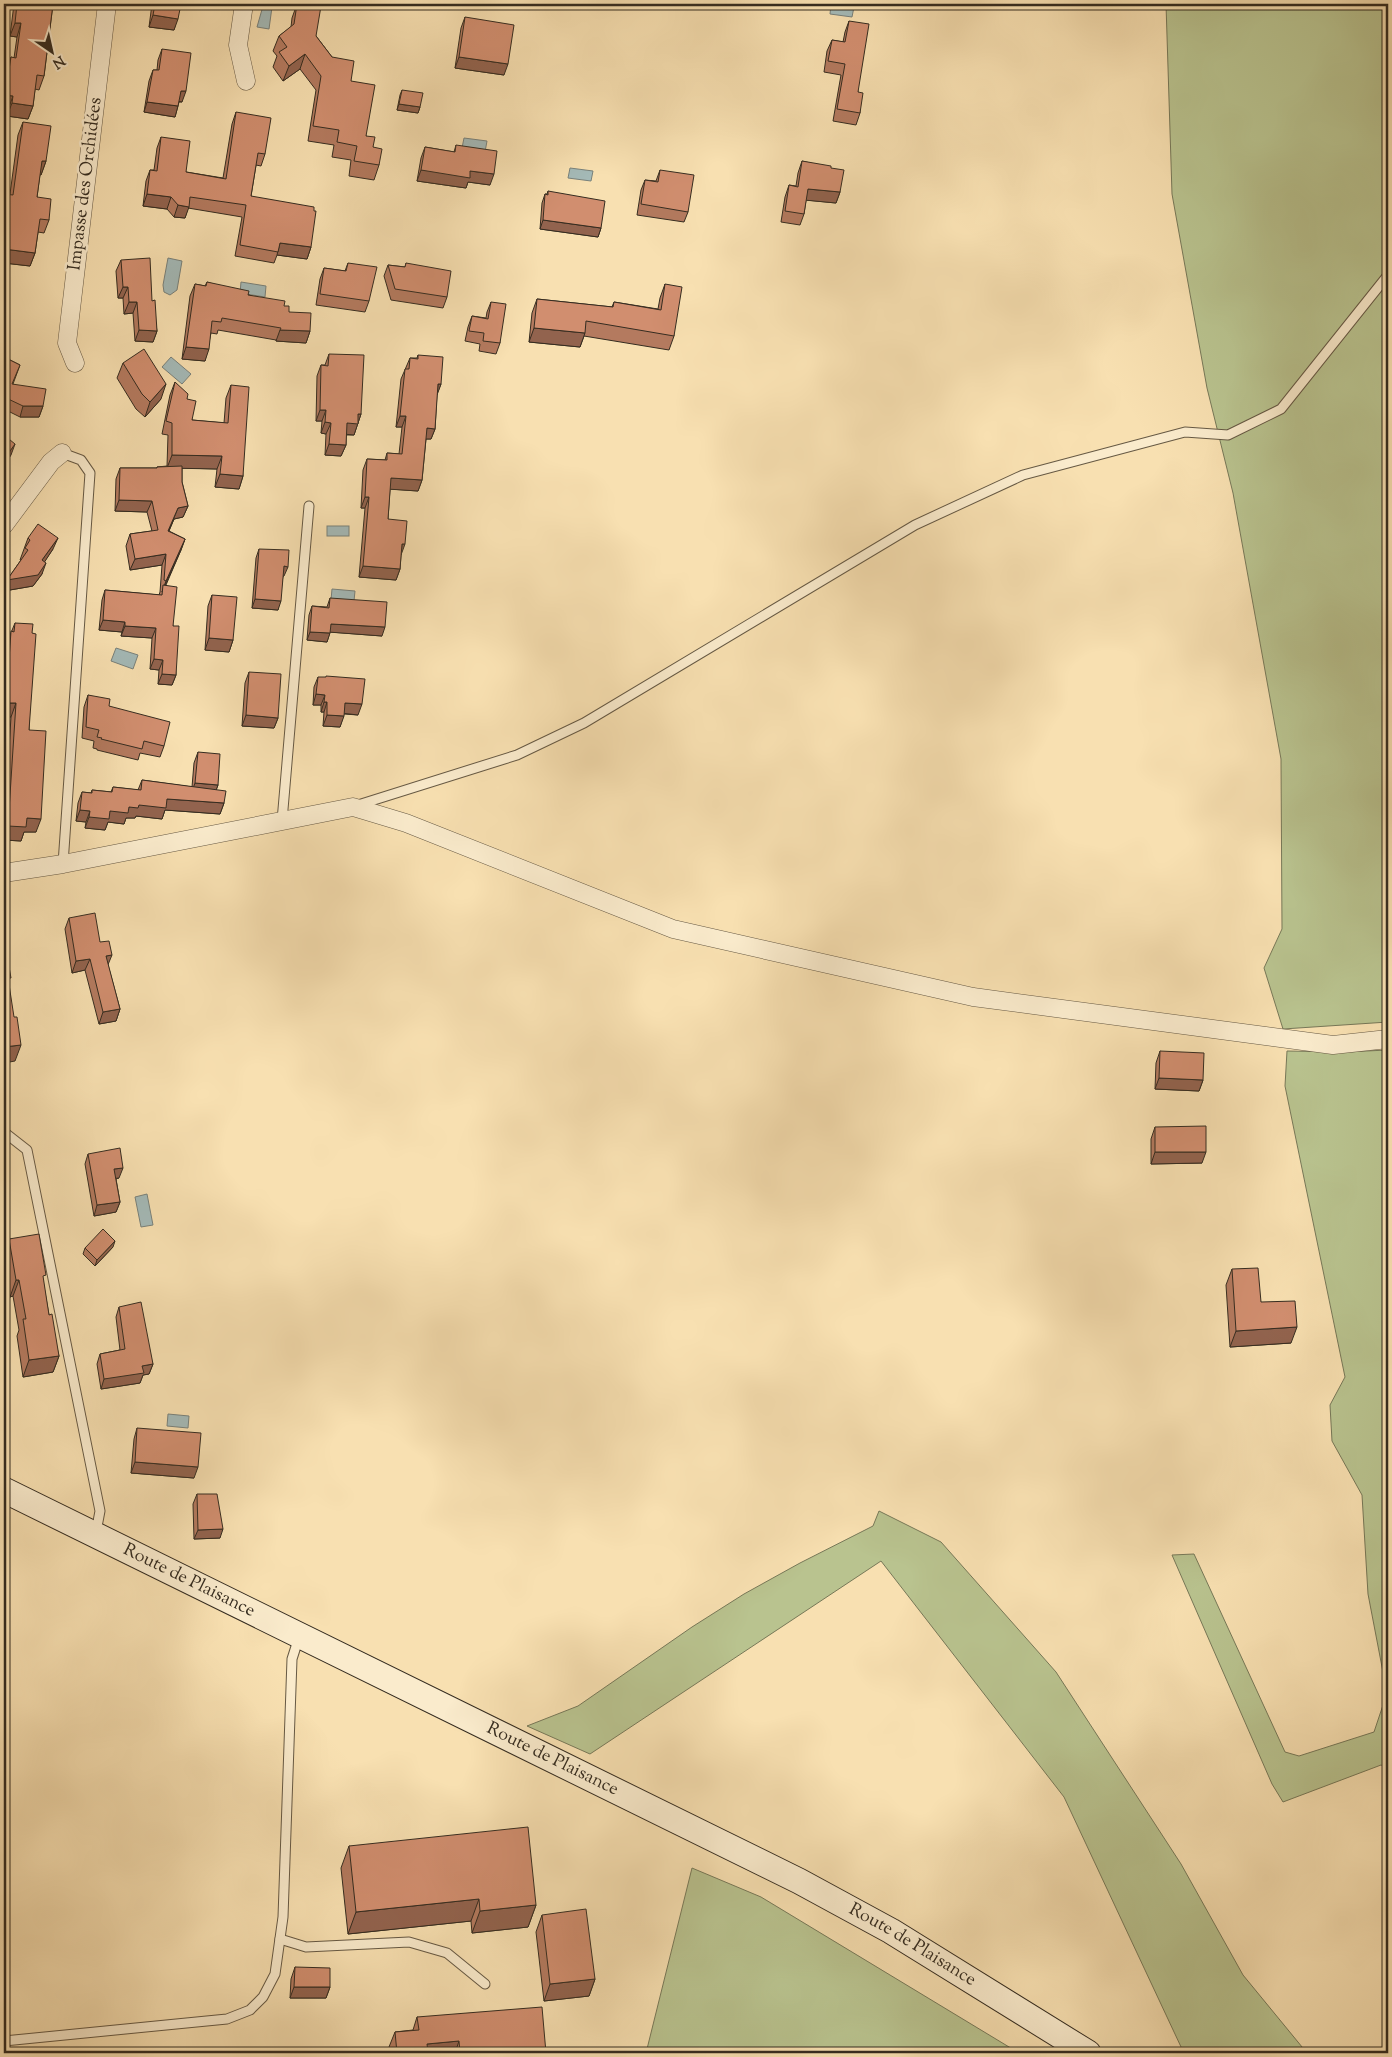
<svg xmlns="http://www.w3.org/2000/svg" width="1392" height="2057" font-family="'Sorts Mill Goudy',serif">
<rect width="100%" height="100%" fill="#f8e0b1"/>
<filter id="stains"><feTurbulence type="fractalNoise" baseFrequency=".004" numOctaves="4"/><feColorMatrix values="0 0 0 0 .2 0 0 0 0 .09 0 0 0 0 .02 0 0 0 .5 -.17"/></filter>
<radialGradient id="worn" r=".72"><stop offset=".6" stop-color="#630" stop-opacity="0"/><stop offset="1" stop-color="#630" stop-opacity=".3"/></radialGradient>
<g fill="#b9c38f" stroke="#777858">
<polygon points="1166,4 1388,4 1388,1022 1283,1029 1264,968 1282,929 1281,759 1233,493 1207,388 1172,194"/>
<polygon points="1388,1050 1388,1768 1381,1765 1283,1802 1272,1784 1172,1555 1194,1554 1285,1752 1299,1756 1374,1732 1387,1693 1368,1594 1362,1495 1332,1441 1330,1405 1345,1377 1285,1086 1287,1051 1344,1052"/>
<polygon points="879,1511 941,1542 1056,1672 1181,1864 1243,1975 1307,2053 1188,2053 1182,2049 1064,1797 881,1561 590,1754 527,1726 578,1706 692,1627 744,1594 800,1563 873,1526"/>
<polygon points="692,1868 761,1897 1019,2053 646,2053"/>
</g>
<g fill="#a4bab8" stroke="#78817b">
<polygon points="831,4 854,7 852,17 830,14"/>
<polygon points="263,6 272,7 269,29 257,27"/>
<polygon points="464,138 487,141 485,152 462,148"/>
<polygon points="570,168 593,171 591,181 568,178"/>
<polygon points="168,258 182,261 177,290 170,295 164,292 163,285"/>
<polygon points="241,282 266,286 265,297 240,293"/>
<polygon points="171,357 191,374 182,384 162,367"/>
<rect x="327" y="526" width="22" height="10"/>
<polygon points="332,589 355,591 354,601 331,600"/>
<polygon points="116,648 138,655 133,669 111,661"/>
<polygon points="147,1194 153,1225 141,1227 135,1197"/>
<polygon points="168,1414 189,1416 188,1428 167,1426"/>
</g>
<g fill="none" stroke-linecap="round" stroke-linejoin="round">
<g stroke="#665944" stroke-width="11">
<g id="service">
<polyline points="62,453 81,460 90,473 63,864"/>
<polyline points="358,805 517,755 584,723 915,525 1023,475 1185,432 1228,435 1281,409 1388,275"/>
<polyline points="282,821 309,506"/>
<polyline points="4,1132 27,1150 100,1511 96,1532"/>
<polyline points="280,1939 306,1947 409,1942 447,1953 485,1984"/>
<polyline points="4,2041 227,2019 250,2010 263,1997 275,1974 283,1917 292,1659 299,1637"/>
</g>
</g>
<g stroke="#665944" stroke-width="19">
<g id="minor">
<polyline points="244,4 238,45 246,81"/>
<polyline points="75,363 67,343 107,4"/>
<polyline points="4,525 51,462 62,453"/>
<polyline points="4,873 63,864 353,807 406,823 673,929 973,997 1333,1045 1388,1039"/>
</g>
</g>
<g stroke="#352c20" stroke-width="27">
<g id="secondary">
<path id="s1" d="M4 1490 799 1881 891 1931 1088 2053"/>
</g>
</g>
<use href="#service" stroke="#faebcc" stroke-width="9"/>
<use href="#minor" stroke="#faebcc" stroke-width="18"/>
<use href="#secondary" stroke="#faebcc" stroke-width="25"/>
</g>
<g fill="#b47a5f" stroke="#352c20">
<polygon points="14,4 53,4 44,76 39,90 35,89 33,106 28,119 7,116 8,110 4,109 4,86 6,71 11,57 14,58 17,37 10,36"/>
<polygon points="152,4 181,4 174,30 149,27"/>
<polygon points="297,4 316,36 332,57 351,81 366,136 373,147 379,165 374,180 349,176 351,160 332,157 334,145 308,141 316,90 300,69 283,81 273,67 277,56 273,51 279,36 291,27 292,18"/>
<polygon points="613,4 623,4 617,8"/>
<polygon points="465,17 504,75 455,68 461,28"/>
<polygon points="849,21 858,92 860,113 856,125 833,121 841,75 824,72 827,51 832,40 843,42 845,32"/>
<polygon points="162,49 182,102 179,102 175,117 144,112 149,81 153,70 157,70 158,60"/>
<polygon points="402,90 420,107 418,113 397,110 400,95"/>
<polygon points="236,112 265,154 261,166 256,165 251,196 311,247 307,259 277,255 274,263 235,256 242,217 188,208 185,218 174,217 167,209 143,206 146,181 150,170 154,170 157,148 161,137 186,172 223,178 232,124"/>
<polygon points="23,122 46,161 41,175 40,174 37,197 49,220 44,233 38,232 35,253 30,266 4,263 4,194 10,194 18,135"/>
<polygon points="456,145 490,185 468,182 466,188 417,181 421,158 425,147 454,152"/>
<polygon points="802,161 831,168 840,192 836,203 806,200 804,214 800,225 781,222 785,197 789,185 796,186 798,173"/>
<polygon points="660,170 688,212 684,222 637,215 641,190 645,180 656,181"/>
<polygon points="548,191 601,228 598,237 540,229 542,203 545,194 547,194"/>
<polygon points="121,260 152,301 157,331 153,342 135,341 133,313 124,314 123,298 118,298 116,271"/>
<polygon points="348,263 369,301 365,312 316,305 320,279 324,268 345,271"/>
<polygon points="406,263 447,297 443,308 391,300 384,276 388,265 405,267"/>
<polygon points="207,282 284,306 289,312 310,331 306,343 276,341 276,340 218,330 217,334 211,333 205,361 182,359 190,296 195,284 205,286"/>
<polygon points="665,284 674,336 669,350 584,336 580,347 529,342 532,313 537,299 612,307 614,302 658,309 660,298"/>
<polygon points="491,302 500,343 496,354 479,351 480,344 465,341 468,327 472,316 486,318 487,312"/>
<polygon points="329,354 361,414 354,435 346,435 346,445 341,456 325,455 326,434 321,433 322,421 316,421 317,376 321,365 325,365"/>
<polygon points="418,355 441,384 437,394 435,429 431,439 426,439 422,480 418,491 390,489 388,519 401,555 400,569 396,580 359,577 365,508 361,508 363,470 367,459 385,460 387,453 399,454 402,427 396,427 401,379 410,358 417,358"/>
<polygon points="4,357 20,365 13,384 43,406 39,417 20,417 4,409"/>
<polygon points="123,363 161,399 145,417 136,409 117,378"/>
<polygon points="175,382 187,399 192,420 224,423 226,398 231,385 243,476 239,489 215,487 217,469 182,468 182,482 188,506 183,517 174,519 169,531 185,539 181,550 166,585 173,626 176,675 172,685 158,684 159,670 150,669 152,638 121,636 122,632 99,630 102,600 105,590 159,595 160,592 162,565 130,570 126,546 130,534 152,531 147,512 115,511 116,479 120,468 157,468 157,467 167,466 168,435 162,434 170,395"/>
<polygon points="28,538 53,549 44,562 42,574 33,586 4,591 7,580 21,560 20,560"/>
<polygon points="259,549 284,576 283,576 278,610 252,608 256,558"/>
<polygon points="212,595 233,640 229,652 205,650 208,606"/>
<polygon points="330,598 382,636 330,632 327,642 307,640 309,615 312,606 327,607"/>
<polygon points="15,623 32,633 29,730 36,832 24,832 21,841 4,840 4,827 11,717 4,716 4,678 6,645"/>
<polygon points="249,672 278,718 274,728 242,726 245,683"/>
<polygon points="318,677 358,715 344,714 340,727 323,726 324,712 321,712 321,705 313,705 314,687"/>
<polygon points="88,695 109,706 164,746 160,757 140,753 138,760 97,750 97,749 93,748 94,741 82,738 84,707"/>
<polygon points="198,752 218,785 216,790 224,803 220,814 165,810 162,819 136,816 135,818 126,818 124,824 108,822 105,830 85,828 86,822 76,821 78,803 82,792 91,793 92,790 111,792 113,787 138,790 142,780 192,787 194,763"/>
<polygon points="69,918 100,942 108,965 120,1009 116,1021 99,1024 85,970 72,973 65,929"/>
<polygon points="1160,1051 1203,1080 1199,1091 1155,1089 1156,1063"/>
<polygon points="1155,1127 1202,1163 1151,1164 1151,1139"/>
<polygon points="88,1154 119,1178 116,1179 120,1202 116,1212 94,1216 85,1164"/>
<polygon points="9,1239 43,1281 49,1315 59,1356 53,1372 23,1377 17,1336 19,1330 13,1296 10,1297 4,1259 4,1255"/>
<polygon points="113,1247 95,1266 83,1254 85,1248"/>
<polygon points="1232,1269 1261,1302 1291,1343 1230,1347 1226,1285"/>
<polygon points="119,1307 153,1364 149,1374 143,1375 140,1383 101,1389 97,1364 100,1354 120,1350 116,1317"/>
<polygon points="137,1428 194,1478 131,1473 134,1439"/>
<polygon points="197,1494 220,1538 194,1539 193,1504"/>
<polygon points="349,1846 536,1905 528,1927 472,1933 471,1921 348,1934 341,1868"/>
<polygon points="542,1915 595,1979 589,1996 544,2001 536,1932"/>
<polygon points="295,1967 330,1987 326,1998 290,1998 291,1979"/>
<polygon points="417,2017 546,2053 390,2053 389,2047 395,2032 413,2030"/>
</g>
<g fill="#92634e" stroke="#352c20">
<polygon points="618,4 623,4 617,8"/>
<polygon points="153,15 178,19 174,30 149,27"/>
<polygon points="15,23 21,23 17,37 10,36"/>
<polygon points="305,54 300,69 283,81 289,66"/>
<polygon points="459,57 508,64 504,75 455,68"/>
<polygon points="181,91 186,91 182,102 177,101"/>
<polygon points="5,95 13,96 8,110 4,109 4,100"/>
<polygon points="147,102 178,106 175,117 144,112"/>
<polygon points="12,103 33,106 28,119 7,116"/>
<polygon points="399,104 420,107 418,113 397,110"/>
<polygon points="42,161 46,161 41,175 37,174"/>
<polygon points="421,170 470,171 494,174 490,185 468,182 466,188 417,181"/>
<polygon points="808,189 840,192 836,203 804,200"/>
<polygon points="147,194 171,197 167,209 143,206"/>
<polygon points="178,205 189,207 185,218 174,217"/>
<polygon points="543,220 601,228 598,237 540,229"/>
<polygon points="280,243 311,247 307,259 277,255"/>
<polygon points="4,249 35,253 30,266 4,263"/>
<polygon points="123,287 128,287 123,298 118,298"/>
<polygon points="129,302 137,302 133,313 124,314"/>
<polygon points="534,328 585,333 580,347 529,342"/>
<polygon points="139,330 157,331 153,342 135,341"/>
<polygon points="280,330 310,331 306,343 276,341"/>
<polygon points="186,347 209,349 205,361 182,359"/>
<polygon points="166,384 161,399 145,417 150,402"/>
<polygon points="438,384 441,384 437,395"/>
<polygon points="23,406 43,406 39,417 20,417"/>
<polygon points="320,410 326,410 322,421 316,421"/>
<polygon points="358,414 361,414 354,435 343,434 347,423"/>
<polygon points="400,416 406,416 402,427 396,427"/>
<polygon points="325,422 331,423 326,434 321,433"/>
<polygon points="427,428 435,429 431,439 424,439"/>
<polygon points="15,444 11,455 4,466 4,462 5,458"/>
<polygon points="329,444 346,445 341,456 325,455"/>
<polygon points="172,455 222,456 217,469 167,468"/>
<polygon points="220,474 243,476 239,489 215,487"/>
<polygon points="391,478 422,480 418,491 387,489"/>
<polygon points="365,497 369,497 365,508 361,508"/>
<polygon points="119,500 152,501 147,512 115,511"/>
<polygon points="188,506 183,517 174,519 164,542 178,508"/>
<polygon points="58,538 53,549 38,572 42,560"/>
<polygon points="185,539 181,550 162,592 166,581"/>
<polygon points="402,544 405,544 401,555"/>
<polygon points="166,554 162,565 130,570 135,559"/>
<polygon points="46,563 42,574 33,586 4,591 7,580"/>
<polygon points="284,566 288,567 284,576 281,576"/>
<polygon points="363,566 400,569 396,580 359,577"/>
<polygon points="255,599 281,601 278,610 252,608"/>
<polygon points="103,620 125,622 122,632 99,630"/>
<polygon points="331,624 385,627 382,636 328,632"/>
<polygon points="125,626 156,628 152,638 121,636"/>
<polygon points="310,632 330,633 327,642 307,640"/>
<polygon points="209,638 233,640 229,652 205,650"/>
<polygon points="154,659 163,660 159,670 150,669"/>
<polygon points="162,674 176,675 172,685 158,684"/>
<polygon points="316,694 325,695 321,705 313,705"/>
<polygon points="324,702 327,702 324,712 321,712"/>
<polygon points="6,703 16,703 11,717 4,716 4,708"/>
<polygon points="345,703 362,704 358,715 341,713"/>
<polygon points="246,715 278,718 274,728 242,726"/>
<polygon points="327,715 344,716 340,727 323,726"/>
<polygon points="195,783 218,785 214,796 191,794"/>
<polygon points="167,799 224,803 220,814 165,810 162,819 136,816 135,818 126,818 124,824 108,822 105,830 85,828 89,817 110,811"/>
<polygon points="80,810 90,811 86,822 76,821"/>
<polygon points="27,818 41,819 36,832 24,832 21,841 4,840 4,837 8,826"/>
<polygon points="112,955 107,967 106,956"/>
<polygon points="90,959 85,970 72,973 76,961"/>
<polygon points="120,1009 116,1021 99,1024 103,1012"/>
<polygon points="21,1045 15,1061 4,1063 4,1047"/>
<polygon points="1159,1078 1203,1080 1199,1091 1155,1089"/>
<polygon points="1155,1152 1206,1152 1202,1163 1151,1164"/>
<polygon points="123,1168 119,1178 110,1179 114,1169"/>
<polygon points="120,1202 116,1212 94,1216 97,1205"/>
<polygon points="115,1241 113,1247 95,1266 97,1260"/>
<polygon points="16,1280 19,1280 13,1296 10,1297"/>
<polygon points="1297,1327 1291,1343 1230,1347 1236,1331"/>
<polygon points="59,1356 53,1372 23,1377 29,1360"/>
<polygon points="153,1364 149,1374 143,1375 140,1383 101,1389 104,1379 142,1366"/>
<polygon points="135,1462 198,1467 194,1478 131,1473"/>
<polygon points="223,1529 220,1538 194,1539 198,1530"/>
<polygon points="479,1899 471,1921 348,1934 356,1912"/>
<polygon points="536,1905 528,1927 472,1933 480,1911"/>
<polygon points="595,1979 589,1996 544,2001 550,1984"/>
<polygon points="294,1987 330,1987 326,1998 290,1998"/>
<polygon points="459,2041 455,2053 424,2053 427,2044"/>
</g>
<g fill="#d18e6f" stroke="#352c20">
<polygon points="17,4 53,4 44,76 37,75 33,106 12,103 13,96 5,95 11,57 16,58 21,23 15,23"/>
<polygon points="155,4 181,4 178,19 153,15"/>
<polygon points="297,4 304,4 321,6 316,36 332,57 354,61 351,81 375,85 366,136 375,137 373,147 382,149 379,165 354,161 357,146 337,142 339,130 313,126 321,76 305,54 289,66 279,52 287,47 279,36 294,24"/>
<polygon points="465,17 514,25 508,64 459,57"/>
<polygon points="849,21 869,24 858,92 863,93 860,113 837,109 845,64 828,61 832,40 845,42"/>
<polygon points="162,49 191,53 186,91 181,91 178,106 147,102 153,70 159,70"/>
<polygon points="402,90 423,93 420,107 399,104"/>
<polygon points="236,112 271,118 265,154 258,153 251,196 314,207 314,211 316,211 311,247 280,243 278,252 240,245 246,205 190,197 189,207 178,205 171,197 147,194 150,170 157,171 161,137 190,141 186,172 226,179"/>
<polygon points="23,122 51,126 46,161 42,161 37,197 51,199 49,220 40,219 35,253 4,249 4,194 13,195"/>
<polygon points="456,145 497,151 494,174 470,171 470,178 421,170 425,147 455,152"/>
<polygon points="802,161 831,166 831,168 844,170 840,192 808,189 804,214 785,211 789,185 798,187"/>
<polygon points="660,170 694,175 688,212 641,204 645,180 658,182"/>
<polygon points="548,191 605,201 601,228 543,220 545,194 548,195"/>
<polygon points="150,258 152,301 155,300 157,331 139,330 137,302 129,302 128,287 123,287 121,260"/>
<polygon points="348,263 377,267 369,301 320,294 324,268 346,271"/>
<polygon points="406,263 451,271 447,297 395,289 388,265 405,267"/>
<polygon points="4,282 9,283 4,315"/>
<polygon points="207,282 249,291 248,295 285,301 284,306 289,306 289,312 311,313 310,331 280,330 281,328 222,318 221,322 212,321 209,349 186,347 195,284 206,286"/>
<polygon points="665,284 682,287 674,336 586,321 585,333 534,328 537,299 613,307 614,302 661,310"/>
<polygon points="491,302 506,304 500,343 483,341 484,333 469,331 472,316 488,319"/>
<polygon points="144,349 166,384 150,402 142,394 123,363"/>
<polygon points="329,354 364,355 361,414 358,414 358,424 347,423 346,445 329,444 331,423 325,422 326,410 320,410 321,365 328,366"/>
<polygon points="418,355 443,357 441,384 438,384 435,429 427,428 422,480 391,478 388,519 407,521 405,544 402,544 400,569 363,566 369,497 365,497 367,459 387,460 387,453 402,454 406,416 400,416 405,369 409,369 410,358 418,359"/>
<polygon points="4,357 20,365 12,384 46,389 43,406 23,406 4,397"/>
<polygon points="175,382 188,394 187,399 196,401 192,420 228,423 231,385 249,387 243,476 220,474 222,456 172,455 172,423 166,421"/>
<polygon points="4,435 15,444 5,458 4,457"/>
<polygon points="182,466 182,482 188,506 178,508 168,531 185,539 166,581 164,580 166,554 135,559 130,534 158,530 152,501 119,500 120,468 157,468 157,467"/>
<polygon points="38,524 58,538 42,560 46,563 38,575 7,580 28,550 25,548 30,540 28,538"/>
<polygon points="259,549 289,550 288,567 284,566 281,601 255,599"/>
<polygon points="163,585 177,587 173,626 179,626 176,675 162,674 163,660 154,659 156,628 125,626 125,622 103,620 105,590 162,595"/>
<polygon points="212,595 237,597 233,640 209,638"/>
<polygon points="330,598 387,602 385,627 331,624 330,633 310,632 312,606 329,608"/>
<polygon points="15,623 33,624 32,633 36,634 29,730 46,731 41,819 27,818 26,827 8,826 16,703 6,703 11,631 14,632"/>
<polygon points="249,672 281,674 278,718 246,715"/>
<polygon points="326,676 365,679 362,704 345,703 344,716 327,715 327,702 324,702 325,695 316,694 318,677 326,677"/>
<polygon points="88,695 110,699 109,706 170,722 164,746 144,741 142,749 101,739 102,738 97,737 99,730 86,727"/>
<polygon points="198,752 220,754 218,785 195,783"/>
<polygon points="142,780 226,791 224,803 167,799 166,808 139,805 138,808 129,807 128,813 110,811 109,819 89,817 90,811 80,810 82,792 92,793 92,790 112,792 113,787 141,790"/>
<polygon points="95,913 100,942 109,941 112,955 106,956 120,1009 103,1012 90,959 76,961 69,918"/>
<polygon points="4,950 6,950 11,978 8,978 14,1017 17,1017 21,1045 4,1047"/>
<polygon points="1160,1051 1204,1053 1203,1080 1159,1078"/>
<polygon points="1206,1126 1206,1152 1155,1152 1155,1127"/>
<polygon points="120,1148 123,1168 114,1169 120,1202 97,1205 88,1154"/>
<polygon points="103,1229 115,1241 97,1260 85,1248"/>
<polygon points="39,1234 46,1275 43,1276 49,1315 52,1314 59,1356 29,1360 23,1319 26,1319 19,1280 16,1280 9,1239"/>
<polygon points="1258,1268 1261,1302 1295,1301 1297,1327 1236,1331 1232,1269"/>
<polygon points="141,1302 153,1364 142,1366 144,1373 104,1379 100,1354 125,1349 119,1307"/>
<polygon points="137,1428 201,1433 198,1467 135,1462"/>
<polygon points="197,1494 217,1494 223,1529 198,1530"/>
<polygon points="528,1827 536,1905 480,1911 479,1899 356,1912 349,1846"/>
<polygon points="586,1909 595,1979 550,1984 542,1915"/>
<polygon points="295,1967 330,1968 330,1987 294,1987"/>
<polygon points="542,2007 546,2053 460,2053 459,2041 427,2044 428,2053 397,2053 395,2032 419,2030 417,2017"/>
</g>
<g text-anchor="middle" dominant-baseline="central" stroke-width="5" stroke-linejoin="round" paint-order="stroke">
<g font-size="18" fill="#352c20" stroke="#faebcc">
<text transform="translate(86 184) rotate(-83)">Impasse des Orchidées</text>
<text stroke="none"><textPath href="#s1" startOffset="206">Route de Plaisance</textPath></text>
<text stroke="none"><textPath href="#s1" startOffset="611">Route de Plaisance</textPath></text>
<text stroke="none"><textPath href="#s1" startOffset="1016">Route de Plaisance</textPath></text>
</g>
</g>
<rect width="1392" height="2057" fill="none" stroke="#f8e0b1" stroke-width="20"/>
<rect x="5" y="5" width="1382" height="2047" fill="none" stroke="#352c20" stroke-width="2.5"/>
<rect x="10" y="10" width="1372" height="2037" fill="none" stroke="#352c20"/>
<g transform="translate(52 52) rotate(146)" stroke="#faebcc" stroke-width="4" paint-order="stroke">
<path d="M0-4L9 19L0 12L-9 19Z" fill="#352c20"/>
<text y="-8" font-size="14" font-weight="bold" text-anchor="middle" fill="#352c20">N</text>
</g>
<rect width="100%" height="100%" filter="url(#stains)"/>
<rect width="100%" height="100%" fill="url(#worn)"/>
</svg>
